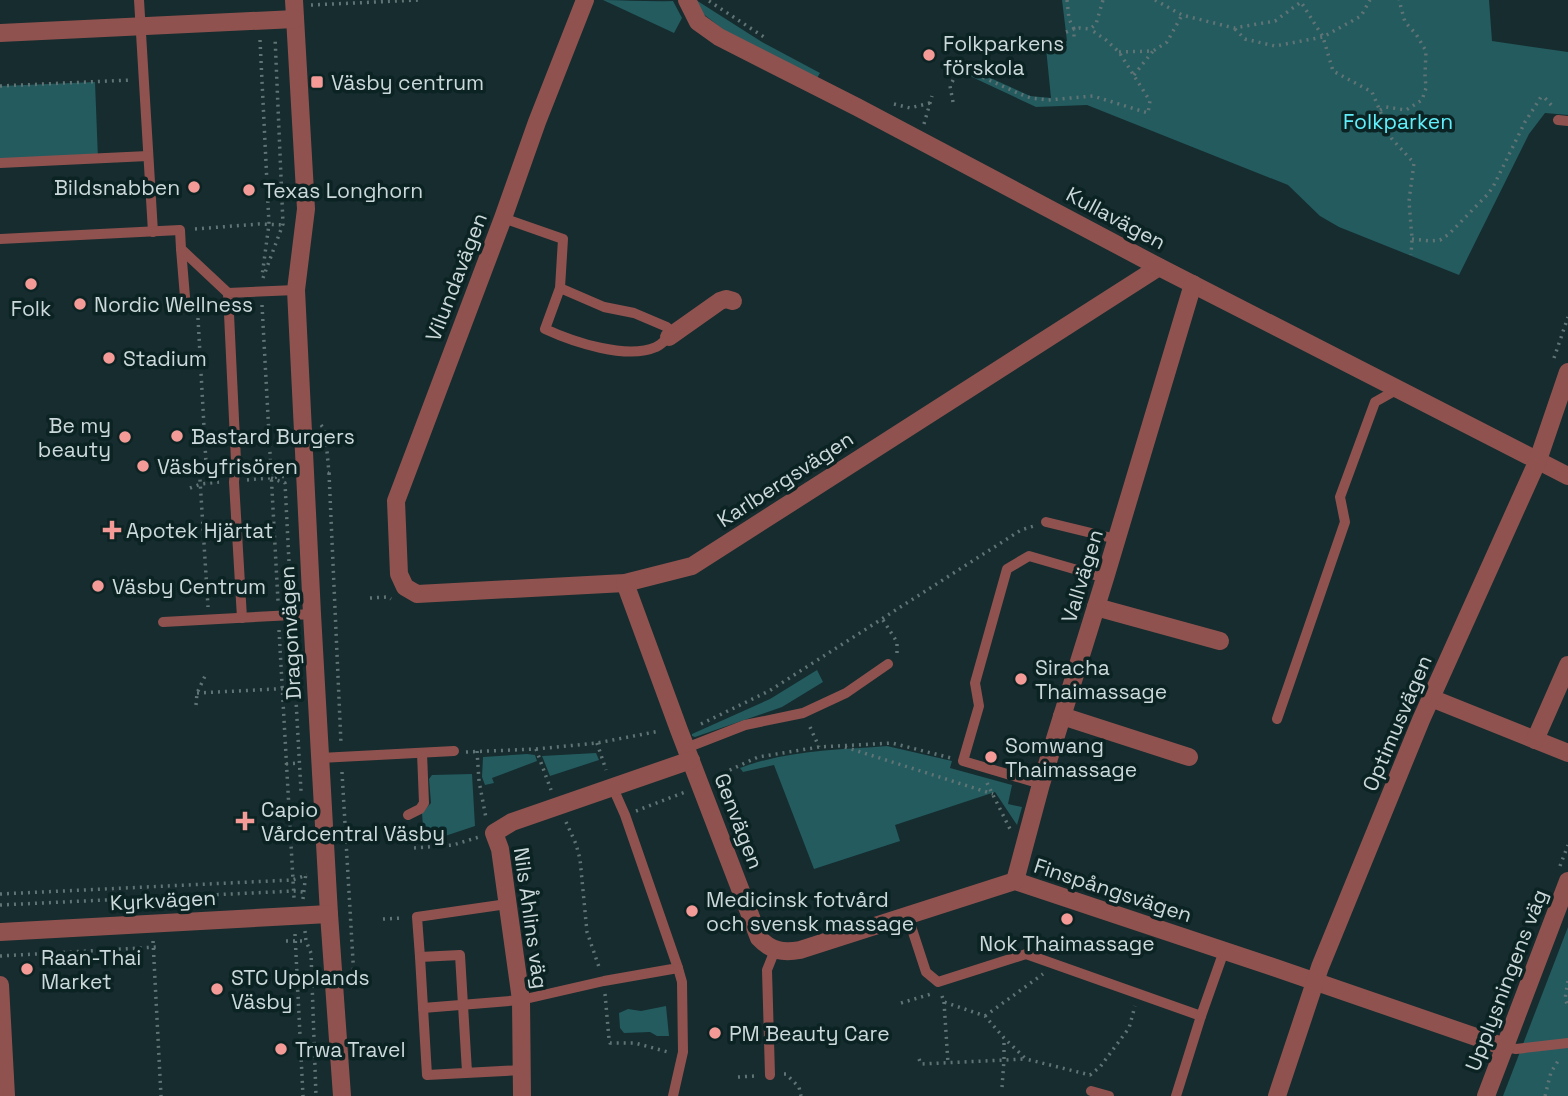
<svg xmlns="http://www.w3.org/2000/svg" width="1568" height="1096" font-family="'Space Grotesk',sans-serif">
<rect width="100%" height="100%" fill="#162c2e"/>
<g fill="#235b5f">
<path d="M603 0C627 0 650 2 673 1L682 18 674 33Z"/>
<polygon points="696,0 762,42 820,73 817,78 725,31 702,13"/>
<polygon points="1062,0 1489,0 1492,41 1568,52 1568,115 1545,113 1529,134 1459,275 1339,227 1320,216 1288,185 1087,105 1036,107 957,70 960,64 1030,96 1051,98 1046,48 1067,41"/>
<polygon points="95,82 98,159 0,163 0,86"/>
<polygon points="817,670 823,682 782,707 695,737 692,736 692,734 770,699"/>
<path d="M887 746 952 761 950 768 1012 785 1008 804 1022 807 1017 825 995 792 895 825 900 841 814 869 774 765 743 772 740 768C787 750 838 750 887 746Z"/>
<polygon points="596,753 599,760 550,776 542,756"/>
<polygon points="527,754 535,755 537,761 492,778 494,783 485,785 482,777 483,757"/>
<polygon points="472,774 475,826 433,840 424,841 422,813 431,803 429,779 432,775"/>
<polygon points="1568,927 1568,1096 1503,1096"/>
<polygon points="666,1006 669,1036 657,1036 650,1032 624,1033 620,1028 619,1013 628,1009 641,1011"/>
</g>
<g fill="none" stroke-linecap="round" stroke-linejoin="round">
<g stroke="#617475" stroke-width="3.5" stroke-dasharray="2 5" stroke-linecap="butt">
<polyline points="1067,0 1069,19 1074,29 1080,28 1090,29 1096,24 1103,0"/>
<polyline points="1155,0 1182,15 1234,28 1275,21 1301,2 1323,37 1333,71 1372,92 1392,139 1414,163 1409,201 1412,239 1411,255"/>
<polyline points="709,1 764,37"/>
<polyline points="311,5 419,0"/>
<polyline points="1235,29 1245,39 1275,46 1323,37 1361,16 1370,0"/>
<polyline points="1066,32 1074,29 1074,39"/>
<polyline points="260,40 269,224 262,276"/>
<polyline points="1119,52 1153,51 1167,42 1182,15"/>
<polyline points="1134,75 1153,51"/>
<polyline points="0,86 131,80"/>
<polyline points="953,102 950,86 960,67 1020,94 1031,98 1048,100 1093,96 1148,113 1150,101 1119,52 1106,40 1090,29"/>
<polyline points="894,104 910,108 930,103"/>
<polyline points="1380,110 1386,107 1406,110 1422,100 1426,88 1425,75 1426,51 1416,34 1405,22 1399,0"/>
<polyline points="924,124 932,96"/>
<polyline points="195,229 259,224 285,225"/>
<polyline points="1412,239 1430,241 1440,240 1449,234 1487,195 1493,187 1525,122 1541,97 1545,98 1553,107"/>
<polyline points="263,278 283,224 275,37"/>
<polyline points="262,305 278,601"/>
<polyline points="198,318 206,463 199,464 208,607"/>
<polyline points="1554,358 1568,317"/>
<polyline points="321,425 325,430 329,473 328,473"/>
<polyline points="268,432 286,431"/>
<polyline points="329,473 341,744"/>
<polyline points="271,478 285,483 291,602"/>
<polyline points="247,480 288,476"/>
<polyline points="190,488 201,484 219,482"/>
<polyline points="370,598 388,597 391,599"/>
<polyline points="883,620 897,642 897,654"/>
<polyline points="292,628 301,791"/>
<polyline points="279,630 294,898"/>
<polyline points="197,693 296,688"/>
<polyline points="196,705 197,693 206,674"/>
<polyline points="701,724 769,691 1021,530 1034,526"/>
<polyline points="810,727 819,747"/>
<polyline points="597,743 606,770"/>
<polyline points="845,747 993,794"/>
<polyline points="536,749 551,790"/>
<polyline points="477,751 479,781 486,818"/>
<polyline points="466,752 536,749 597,743 660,731"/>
<polyline points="286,764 300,763"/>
<polyline points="342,772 354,978"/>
<polyline points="717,776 758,757 819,747 892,743 951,758"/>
<polyline points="987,783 1010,829"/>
<polyline points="636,811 685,792"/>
<polyline points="566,822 576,844 580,859 587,932 599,967"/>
<polyline points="414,848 453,845 479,837"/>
<polyline points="1560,866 1568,845"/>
<polyline points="0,894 292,880 307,875"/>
<polyline points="303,899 306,872"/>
<polyline points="0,905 294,891 303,892"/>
<polyline points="383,919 404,918"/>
<polyline points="305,931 306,941 311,953 316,1096"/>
<polyline points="295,934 303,1096"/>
<polyline points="153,941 161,1096"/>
<polyline points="286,941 305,941"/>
<polyline points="0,956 157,947"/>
<polyline points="1568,981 1565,999 1568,1006"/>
<polyline points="605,994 609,1039 610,1043 635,1043 668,1052"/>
<polyline points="942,996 944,1002 985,1016 1004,1038 1026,1059 1090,1075 1100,1067 1129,1028 1135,1006"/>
<polyline points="944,1002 948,1063"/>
<polyline points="901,1003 931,994"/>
<polyline points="985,1016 1043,974"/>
<polyline points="919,1059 921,1064 1025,1059"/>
<polyline points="784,1074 786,1074 799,1087 801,1096"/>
<polyline points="738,1077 755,1076"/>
<polyline points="1002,1087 1004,1060 1004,1040"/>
<polyline points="1545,1096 1551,1072 1560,1058"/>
</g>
<g stroke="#8f524f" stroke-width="10">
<polyline points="139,0 153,232"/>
<polyline points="1558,120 1568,121"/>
<polyline points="0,163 148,156"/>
<path d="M503 218 563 239 560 288 604 307 634 313 667 327 669 337C665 340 661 345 656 347 627 360 573 342 545 329L560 288"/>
<polyline points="0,239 180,230 181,249 228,293"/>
<polyline points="181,249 186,309"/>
<polyline points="1046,522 1116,539"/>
<polyline points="242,618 234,482 236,461 228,293 296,290"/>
<polyline points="163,622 312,614"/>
<polyline points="1277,719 1345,522 1340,497 1375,402 1398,389"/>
<polyline points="686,748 745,725 803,713 846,693 888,664"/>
<polyline points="320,758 454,751"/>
<polyline points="1041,784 963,761 979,706 975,683 1007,569 1029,556 1105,578"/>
<polyline points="408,815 420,809 424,803 422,753"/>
<polyline points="908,917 926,972 938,982 1026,954 1201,1016 1176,1096"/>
<polyline points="420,957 417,917 507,904"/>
<polyline points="423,1008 521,1000 604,981 678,968 625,815 613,788"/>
<polyline points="1201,1016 1224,951"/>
<polyline points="1505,1047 1516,1049 1568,1043"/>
<polyline points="467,1072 460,955 420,957 427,1075 522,1070"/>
<polyline points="770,1075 767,970 775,950"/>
<polyline points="1091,1091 1109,1096"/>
<polyline points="673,1096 683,1052 682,982 678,968"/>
</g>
<g stroke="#8f524f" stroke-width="18">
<polyline points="294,0 306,209 296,290 312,614 329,914 342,1096"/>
<polyline points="585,0 537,122 503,218 396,501 399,574 405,587 417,594 625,583 692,566 1159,267"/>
<polyline points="687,0 698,22 719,37 857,107 1159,267 1568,476"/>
<polyline points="0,33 295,19"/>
<polyline points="669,337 720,301 726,299 733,301"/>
<path d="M625 583 679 730 759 938C771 951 783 953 800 950L1015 881 1273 967 1505 1047"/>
<polyline points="1096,607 1220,641"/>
<polyline points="1431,698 1568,753"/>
<polyline points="1062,716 1189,757"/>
<polyline points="1535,740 1568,665"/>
<polyline points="1015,881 1041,784 1105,578 1193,284"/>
<polyline points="0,932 329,914"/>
<polyline points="0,985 6,1096"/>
<polyline points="522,1096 521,1000 500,849 494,833 512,822 691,760"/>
<polyline points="1486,1096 1568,881"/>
</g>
<polyline stroke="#8f524f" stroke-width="18" points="1277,1096 1320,967 1421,720 1538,460 1568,372"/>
</g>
<g fill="#f59b97" stroke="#0c2324" stroke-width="2.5">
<circle cx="929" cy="55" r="7"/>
<rect x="310" y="75" width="14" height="14" rx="3.5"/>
<circle cx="194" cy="187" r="7"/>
<circle cx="249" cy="190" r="7"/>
<circle cx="31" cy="284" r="7"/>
<circle cx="80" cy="304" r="7"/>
<circle cx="109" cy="358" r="7"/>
<circle cx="177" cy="436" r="7"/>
<circle cx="125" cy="437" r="7"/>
<circle cx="143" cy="466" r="7"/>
<path d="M108.5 519.5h7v7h7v7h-7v7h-7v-7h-7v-7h7z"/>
<circle cx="98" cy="586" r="7"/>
<circle cx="1021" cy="679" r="7"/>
<circle cx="991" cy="757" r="7"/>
<path d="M241.5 810.5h7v7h7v7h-7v7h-7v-7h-7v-7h7z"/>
<circle cx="692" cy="911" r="7"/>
<circle cx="1067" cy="919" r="7"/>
<circle cx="27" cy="969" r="7"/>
<circle cx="217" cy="989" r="7"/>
<circle cx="715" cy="1033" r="7"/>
<circle cx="281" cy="1049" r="7"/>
</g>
<g text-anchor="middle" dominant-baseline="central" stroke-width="7" stroke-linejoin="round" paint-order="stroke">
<g font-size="21" fill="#ccd9da" stroke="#0c2324" text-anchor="start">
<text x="943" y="43">Folkparkens<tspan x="943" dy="24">förskola</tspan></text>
<text x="331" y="82">Väsby centrum</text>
<text x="180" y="187" text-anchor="end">Bildsnabben</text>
<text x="263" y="190">Texas Longhorn</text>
<text x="94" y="304">Nordic Wellness</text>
<text x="31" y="308" text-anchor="middle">Folk</text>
<text x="123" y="358">Stadium</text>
<text x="111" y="425" text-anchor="end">Be my<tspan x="111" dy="24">beauty</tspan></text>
<text x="191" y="436">Bastard Burgers</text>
<text x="157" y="466">Väsbyfrisören</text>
<text x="126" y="530">Apotek Hjärtat</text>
<text x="112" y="586">Väsby Centrum</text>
<text x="1035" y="667">Siracha<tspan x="1035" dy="24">Thaimassage</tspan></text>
<text x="1005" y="745">Somwang<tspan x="1005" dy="24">Thaimassage</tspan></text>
<text x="261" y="809">Capio<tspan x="261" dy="24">Vårdcentral Väsby</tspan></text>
<text x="706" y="899">Medicinsk fotvård<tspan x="706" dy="24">och svensk massage</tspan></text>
<text x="1067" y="943" text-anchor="middle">Nok Thaimassage</text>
<text x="41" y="957">Raan-Thai<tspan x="41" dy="24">Market</tspan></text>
<text x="231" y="977">STC Upplands<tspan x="231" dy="24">Väsby</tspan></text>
<text x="729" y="1033">PM Beauty Care</text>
<text x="295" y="1049">Trwa Travel</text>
</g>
<g font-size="21" fill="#60f0fb" stroke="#0c2324">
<text x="1398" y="121">Folkparken</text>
</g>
<g font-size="21" fill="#ccd9da" stroke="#0c2324">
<text transform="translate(1116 218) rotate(28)">Kullavägen</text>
<text transform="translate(456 277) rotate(-69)">Vilundavägen</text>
<text transform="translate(785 479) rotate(-33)">Karlbergsvägen</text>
<text transform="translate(1082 576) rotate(-73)">Vallvägen</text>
<text transform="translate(290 633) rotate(-93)">Dragonvägen</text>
<text transform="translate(1397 723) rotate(-67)">Optimusvägen</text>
<text transform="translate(739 821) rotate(69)">Genvägen</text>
<text transform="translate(1113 890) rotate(18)">Finspångsvägen</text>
<text transform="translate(163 900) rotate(-3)">Kyrkvägen</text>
<text transform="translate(531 918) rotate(82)">Nils Åhlins väg</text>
<text transform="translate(1506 980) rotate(-69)">Upplysningens väg</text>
</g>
</g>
</svg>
